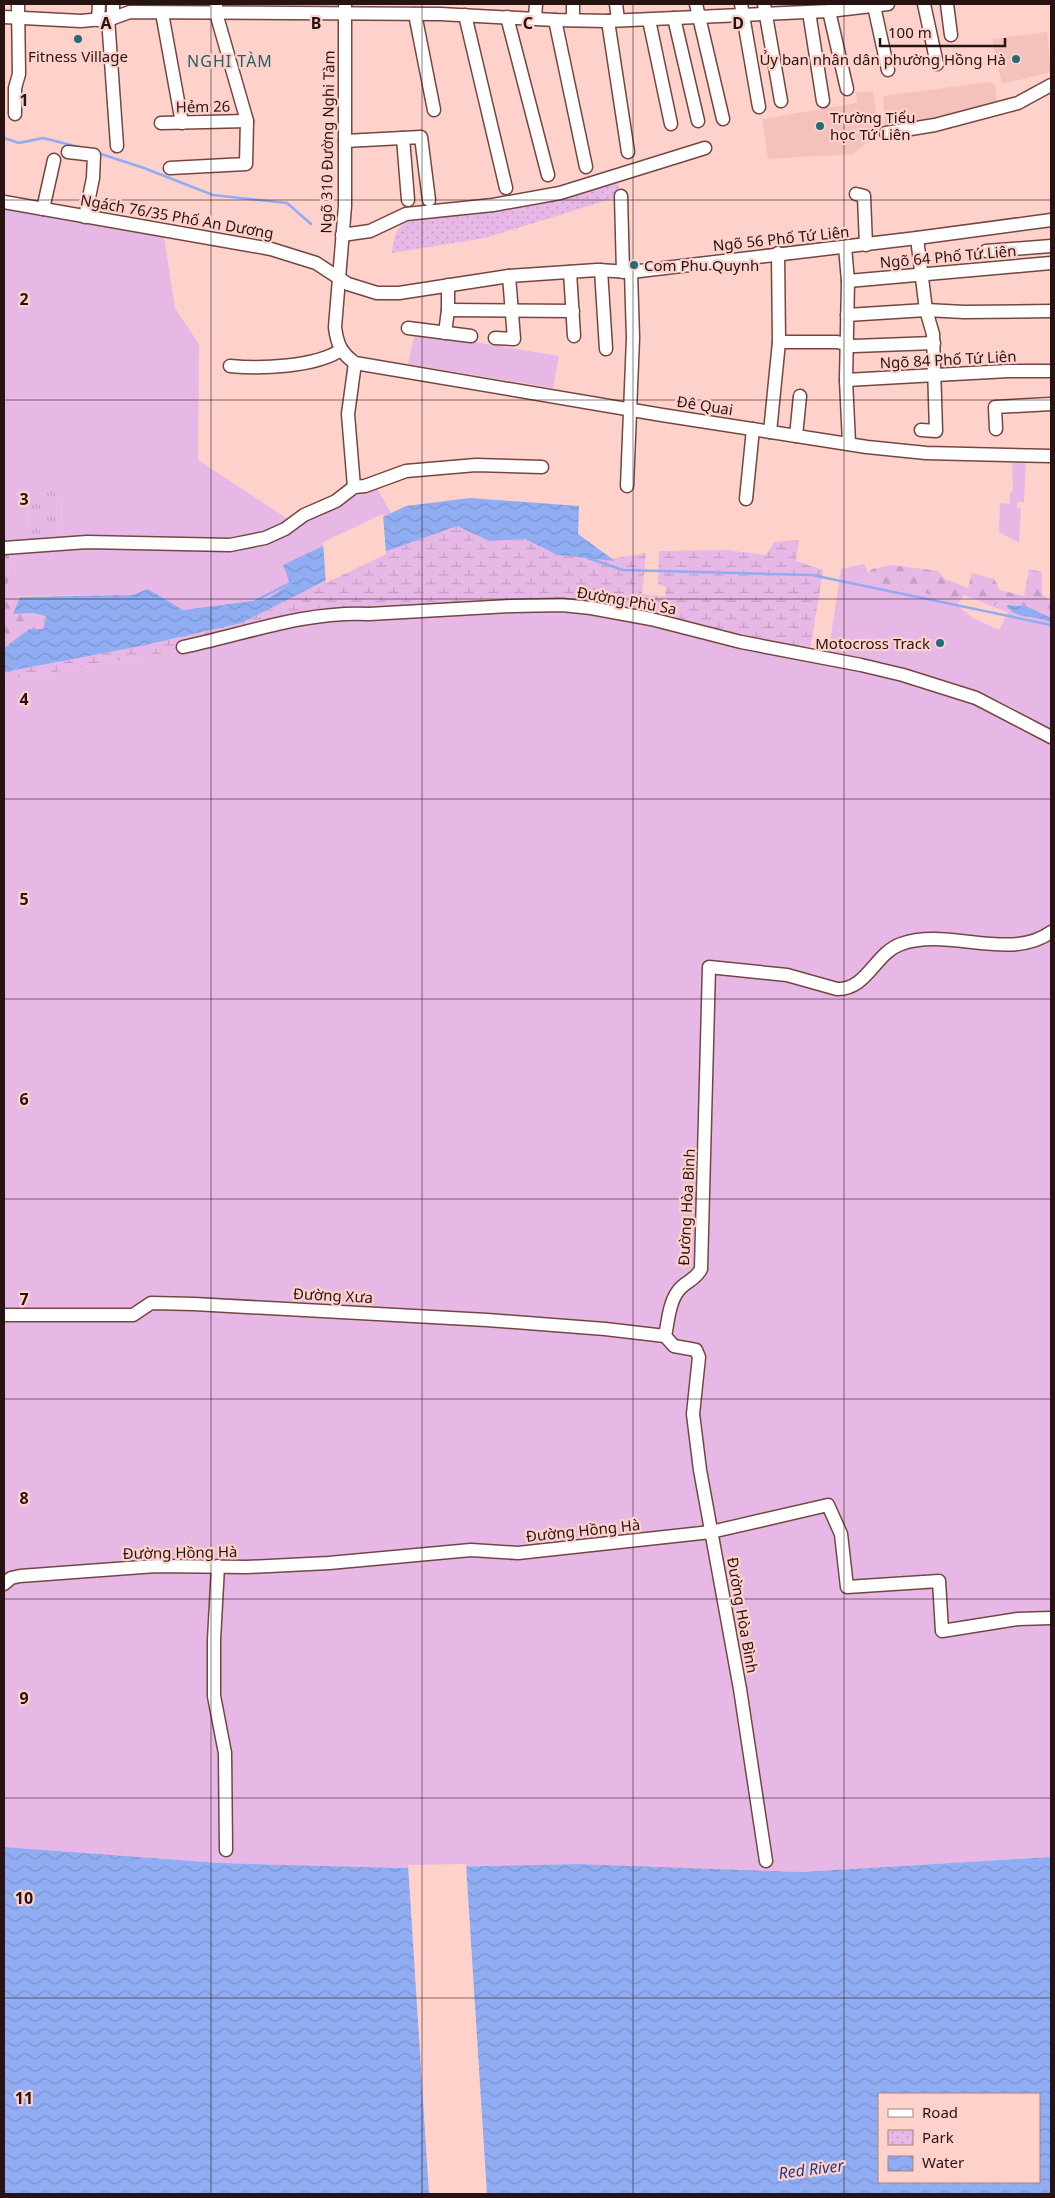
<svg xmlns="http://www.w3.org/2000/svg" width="1055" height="2198" font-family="'Noto Sans',sans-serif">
<defs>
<pattern id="grass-tufts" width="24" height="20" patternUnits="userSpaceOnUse" patternTransform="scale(1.25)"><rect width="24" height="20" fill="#e7b8e6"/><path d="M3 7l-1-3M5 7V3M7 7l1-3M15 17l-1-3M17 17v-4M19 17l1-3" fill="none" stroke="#c69dc4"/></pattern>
<pattern id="forest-firs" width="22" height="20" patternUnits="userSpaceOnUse" patternTransform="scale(1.25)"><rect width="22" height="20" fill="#e7b8e6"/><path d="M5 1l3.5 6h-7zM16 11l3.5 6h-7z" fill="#c69dc4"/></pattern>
<pattern id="wetland-marsh" width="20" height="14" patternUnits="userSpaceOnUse" patternTransform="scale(1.25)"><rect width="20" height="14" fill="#e7b8e6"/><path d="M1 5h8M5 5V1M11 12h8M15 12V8" fill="none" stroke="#c69dc4"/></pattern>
<pattern id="park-dots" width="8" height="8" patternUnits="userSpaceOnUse" patternTransform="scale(1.25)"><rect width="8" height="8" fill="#e7b8e6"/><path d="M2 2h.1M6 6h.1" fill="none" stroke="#c69dc4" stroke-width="1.8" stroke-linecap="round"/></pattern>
<pattern id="water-waves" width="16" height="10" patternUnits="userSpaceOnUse" patternTransform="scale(1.25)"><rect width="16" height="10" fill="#90acf2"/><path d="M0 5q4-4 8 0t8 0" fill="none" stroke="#7c93ce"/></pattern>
</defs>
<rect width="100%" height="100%" fill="#fed1cb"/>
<g fill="#f4c1bb">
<polygon points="1047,32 1051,72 1002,84 992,39"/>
<polygon points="990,82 995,85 997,103 938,119 885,130 883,96"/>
<polygon points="873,91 879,133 853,154 768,159 762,119 857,103 856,93"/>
</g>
<polygon fill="url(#grass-tufts)" points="29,484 62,484 61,541 28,541"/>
<g fill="url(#forest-firs)">
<polygon points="10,552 7,596 20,597 13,614 33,613 46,615 43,629 29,629 4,648 4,553"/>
<polygon points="892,565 938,571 945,579 968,588 972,573 994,579 1000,590 1024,596 1029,569 1042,572 1042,594 1051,602 1051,618 1026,606 997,603 994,607 964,595 957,605 906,586 893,584 881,590 874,583 869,572 872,569"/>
</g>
<polygon fill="url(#wetland-marsh)" points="457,526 489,541 525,539 557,555 591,559 617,558 646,553 642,594 665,597 666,587 658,584 659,551 727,550 766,555 774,542 799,540 796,561 823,570 810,651 189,649 4,681 4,672 20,668 136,647 314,586 376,555"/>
<path fill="url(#park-dots)" d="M616 178 621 196 485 238 392 253C394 232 398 228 413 213Z"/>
<g fill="#e7b8e6" fill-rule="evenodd">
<path d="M4 201 163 230 175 308 199 344 198 460 294 523 374 483 391 513 283 565 290 584 267 599 183 610 148 589 132 595 7 596 10 552 4 543ZM62 484 61 541 28 540 29 485Z"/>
<polygon points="415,332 559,356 553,388 408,364"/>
<polygon points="1012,458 1026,459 1024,502 1017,502 1017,508 1021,508 1019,543 999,532 1000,503 1010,504 1010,492 1013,492"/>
<polygon points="864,564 874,583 881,590 893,584 906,586 957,605 973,618 999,630 1008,612 994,607 997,603 1006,605 1009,610 1028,617 1045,619 1051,623 1051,1857 802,1872 579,1864 399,1868 220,1863 4,1847 4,681 189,649 286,620 555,602 828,656 841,569"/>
</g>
<g fill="url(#water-waves)" fill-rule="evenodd">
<polygon points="470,498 579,506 578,534 615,561 557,555 525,539 489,541 457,526 376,555 241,623 136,647 4,672 4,648 29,629 43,629 46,616 33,613 13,614 20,597 132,595 148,589 183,610 267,599 290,584 283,565 406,506"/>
<path d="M1006 605 1026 606 1051 618V623C1038 614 1015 621 1006 605Z"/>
<path d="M4 1847 220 1863 399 1868 579 1864 802 1872 1051 1857V2194H4ZM879 2094H1039V2182H879Z"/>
</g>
<g fill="#fed1cb">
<polygon points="383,514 386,554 326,583 323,542"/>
<polygon points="466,1864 487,2194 429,2194 408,1865"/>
</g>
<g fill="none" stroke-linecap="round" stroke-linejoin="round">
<g stroke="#90acf2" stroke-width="2.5">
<polyline points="4,138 19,143 43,138 79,147"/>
<polyline points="98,153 144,168 213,195 287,203 311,224"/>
<polyline points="588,558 623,570 812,575 1051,625"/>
<polyline points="255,601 292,582"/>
</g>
<g stroke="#754641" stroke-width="15">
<g id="minor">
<path d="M345 4V206L335 327C337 344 341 353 355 363L662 415 867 447 926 453 1051 456"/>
<polyline points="573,4 573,20"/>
<polyline points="616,4 618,20"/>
<polyline points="696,4 723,119"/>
<polyline points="741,4 759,107"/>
<polyline points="764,4 781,101"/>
<polyline points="924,4 937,64"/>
<polyline points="947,4 951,35"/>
<polyline points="874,6 888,70"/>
<polyline points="829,11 847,89"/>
<polyline points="809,12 823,101"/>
<polyline points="162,13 182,123"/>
<polyline points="415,14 434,110"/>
<polyline points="465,15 506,188"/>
<polyline points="4,17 81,21 113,18 130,12 440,14 555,20 608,21 829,11 888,4"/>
<polyline points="507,17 548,175"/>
<polyline points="108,18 117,146"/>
<polyline points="113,18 113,4"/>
<polyline points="535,18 536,4"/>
<polyline points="674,18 698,121"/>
<polyline points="98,20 99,4"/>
<polyline points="555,20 586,167"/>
<polyline points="649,20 671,124"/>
<polyline points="608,21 628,152"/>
<polyline points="15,114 15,88 19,74 18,4"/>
<polyline points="161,123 247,121"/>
<polyline points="886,133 935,125 1018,103 1051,85"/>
<polyline points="403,138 408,200"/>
<polyline points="345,141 421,137 429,200"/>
<polyline points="68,152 94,155 93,178 85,217"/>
<polyline points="170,168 246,164 247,121 216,13 216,4"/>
<polyline points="856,194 864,196 866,245"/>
<polyline points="621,196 623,272"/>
<polyline points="4,202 271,249 316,263 348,284 377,293 399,293 509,276 597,270 631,272 917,238 1051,220"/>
<polyline points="43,209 54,160"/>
<polyline points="342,235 370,231 406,214 493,205 560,193 705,148"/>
<polyline points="917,238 926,310 933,334 936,431 921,430"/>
<polyline points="845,247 848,281 846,380 849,443"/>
<polyline points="986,251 1051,246"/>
<polyline points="601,270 606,349"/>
<polyline points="570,272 574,336"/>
<polyline points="848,281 1051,263"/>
<polyline points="448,310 573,311"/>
<polyline points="847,315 926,310 964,312 1051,311"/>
<polyline points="408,328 471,336"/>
<polyline points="445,333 448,310 448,285"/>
<polyline points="495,338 514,339 509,276"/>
<polyline points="779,342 837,342 854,346 934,343"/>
<path d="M230 366C261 369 315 367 341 350"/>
<polyline points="846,380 1008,371 1051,371"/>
<polyline points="996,429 995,407 1051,404"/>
<polyline points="770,432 779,342 778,253"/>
<polyline points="796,436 800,396"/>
<polyline points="627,486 633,338 631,272"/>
<polyline points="354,487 348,414 355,363"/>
<polyline points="746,499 753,429"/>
<polyline points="4,548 87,542 230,545 265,538 285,529 304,515 336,501 354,487 365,486 406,471 476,465 542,467"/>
<path d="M183 647C245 634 305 611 369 614L512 606 562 605 591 608 651 619 741 642 861 665 903 675 976 698 1051 737"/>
<polyline points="4,1315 133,1315 151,1303 194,1304 487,1320 605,1329 665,1336"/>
<polyline points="218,1566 214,1640 214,1696 225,1753 226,1850"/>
<polyline points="4,1584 11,1578 20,1576 156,1566 247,1567 329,1563 471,1550 518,1553 711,1532 828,1505 841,1534 847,1587 939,1581 942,1631 1018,1619 1051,1618"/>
<path d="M766 1861 740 1689 700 1470 693 1414 699 1357 696 1350 674 1346 665 1336C668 1322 669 1303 678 1291 685 1281 696 1280 701 1269L709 967 787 975 837 989C867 990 875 953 901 944 948 927 1010 962 1051 932"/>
</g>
</g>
<use href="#minor" stroke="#fff" stroke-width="12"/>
</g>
<path fill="none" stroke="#271412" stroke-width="1" stroke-opacity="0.55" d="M211 4V2194M422 4V2194M633 4V2194M844 4V2194M4 200H1051M4 400H1051M4 599H1051M4 799H1051M4 999H1051M4 1199H1051M4 1399H1051M4 1599H1051M4 1798H1051M4 1998H1051"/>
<g fill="#236d77" stroke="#fed1cb" stroke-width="2">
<circle cx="78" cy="39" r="5"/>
<circle cx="1016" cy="59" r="5"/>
<circle cx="820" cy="126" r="5"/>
<circle cx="634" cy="265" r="5"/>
<circle cx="940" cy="643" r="5"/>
</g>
<g text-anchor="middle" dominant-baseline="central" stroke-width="4.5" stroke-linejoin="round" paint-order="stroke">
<g font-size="15" fill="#271412" stroke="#fed1cb" text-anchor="end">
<text x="78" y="56" text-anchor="middle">Fitness Village</text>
<text x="1006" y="59">Ủy ban nhân dân phường Hồng Hà</text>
<text x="830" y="117" text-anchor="start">Trường Tiểu<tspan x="830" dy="17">học Tứ Liên</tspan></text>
<text x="644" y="265" text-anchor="start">Com Phu Quynh</text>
<text x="930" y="643">Motocross Track</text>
</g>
<g font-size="15" fill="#271412" stroke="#fed1cb">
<text transform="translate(203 106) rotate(-1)">Hẻm 26</text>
<text transform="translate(327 142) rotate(-89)">Ngõ 310 Đường Nghi Tàm</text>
<text transform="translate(177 216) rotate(10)">Ngách 76/35 Phố An Dương</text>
<text transform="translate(781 238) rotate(-6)">Ngõ 56 Phố Tứ Liên</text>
<text transform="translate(948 256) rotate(-5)">Ngõ 64 Phố Tứ Liên</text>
<text transform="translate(948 359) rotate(-3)">Ngõ 84 Phố Tứ Liên</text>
<text transform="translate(705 405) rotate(9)">Đê Quai</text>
<text transform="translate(627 600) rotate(10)">Đường Phù Sa</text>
<text transform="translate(686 1207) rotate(-87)">Đường Hòa Bình</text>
<text transform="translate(333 1295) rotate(3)">Đường Xưa</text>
<text transform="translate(583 1530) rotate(-6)">Đường Hồng Hà</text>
<text transform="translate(180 1552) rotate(-1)">Đường Hồng Hà</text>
<text transform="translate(743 1615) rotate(80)">Đường Hòa Bình</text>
</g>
<g font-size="16" letter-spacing="1" fill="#265f67" stroke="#fed1cb">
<text x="230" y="61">NGHI TÀM</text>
</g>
<g font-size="16" font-style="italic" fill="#223989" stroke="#fed1cb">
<text transform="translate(811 2169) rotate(-7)">Red River</text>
</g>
</g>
<g font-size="16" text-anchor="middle" font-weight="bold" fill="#271412" stroke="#fed1cb" stroke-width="4.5" stroke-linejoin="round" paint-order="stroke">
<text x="106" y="29">A</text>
<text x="316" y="29">B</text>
<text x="528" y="29">C</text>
<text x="738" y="29">D</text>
<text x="24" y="106">1</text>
<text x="24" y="305">2</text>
<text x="24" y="505">3</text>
<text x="24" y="705">4</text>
<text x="24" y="905">5</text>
<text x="24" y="1105">6</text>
<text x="24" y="1305">7</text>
<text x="24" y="1504">8</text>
<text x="24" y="1704">9</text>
<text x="24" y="1904">10</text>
<text x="24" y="2104">11</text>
</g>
<rect width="1055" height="2198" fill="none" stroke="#271412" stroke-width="10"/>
<rect x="878" y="2093" width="162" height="90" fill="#fed1cb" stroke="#a88581"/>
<rect x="888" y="2109" width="25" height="8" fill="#ffffff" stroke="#a88581"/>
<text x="922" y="2118" font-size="15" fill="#271412">Road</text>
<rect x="888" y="2130" width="25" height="15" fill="url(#park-dots)" stroke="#a88581"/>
<text x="922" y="2143" font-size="15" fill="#271412">Park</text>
<rect x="888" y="2156" width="25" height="15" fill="url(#water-waves)" stroke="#a88581"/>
<text x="922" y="2168" font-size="15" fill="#271412">Water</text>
<path d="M880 38v8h125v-8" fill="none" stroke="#271412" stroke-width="2.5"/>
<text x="888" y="38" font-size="15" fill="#271412" stroke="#fed1cb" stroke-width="4" paint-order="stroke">100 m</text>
</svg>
